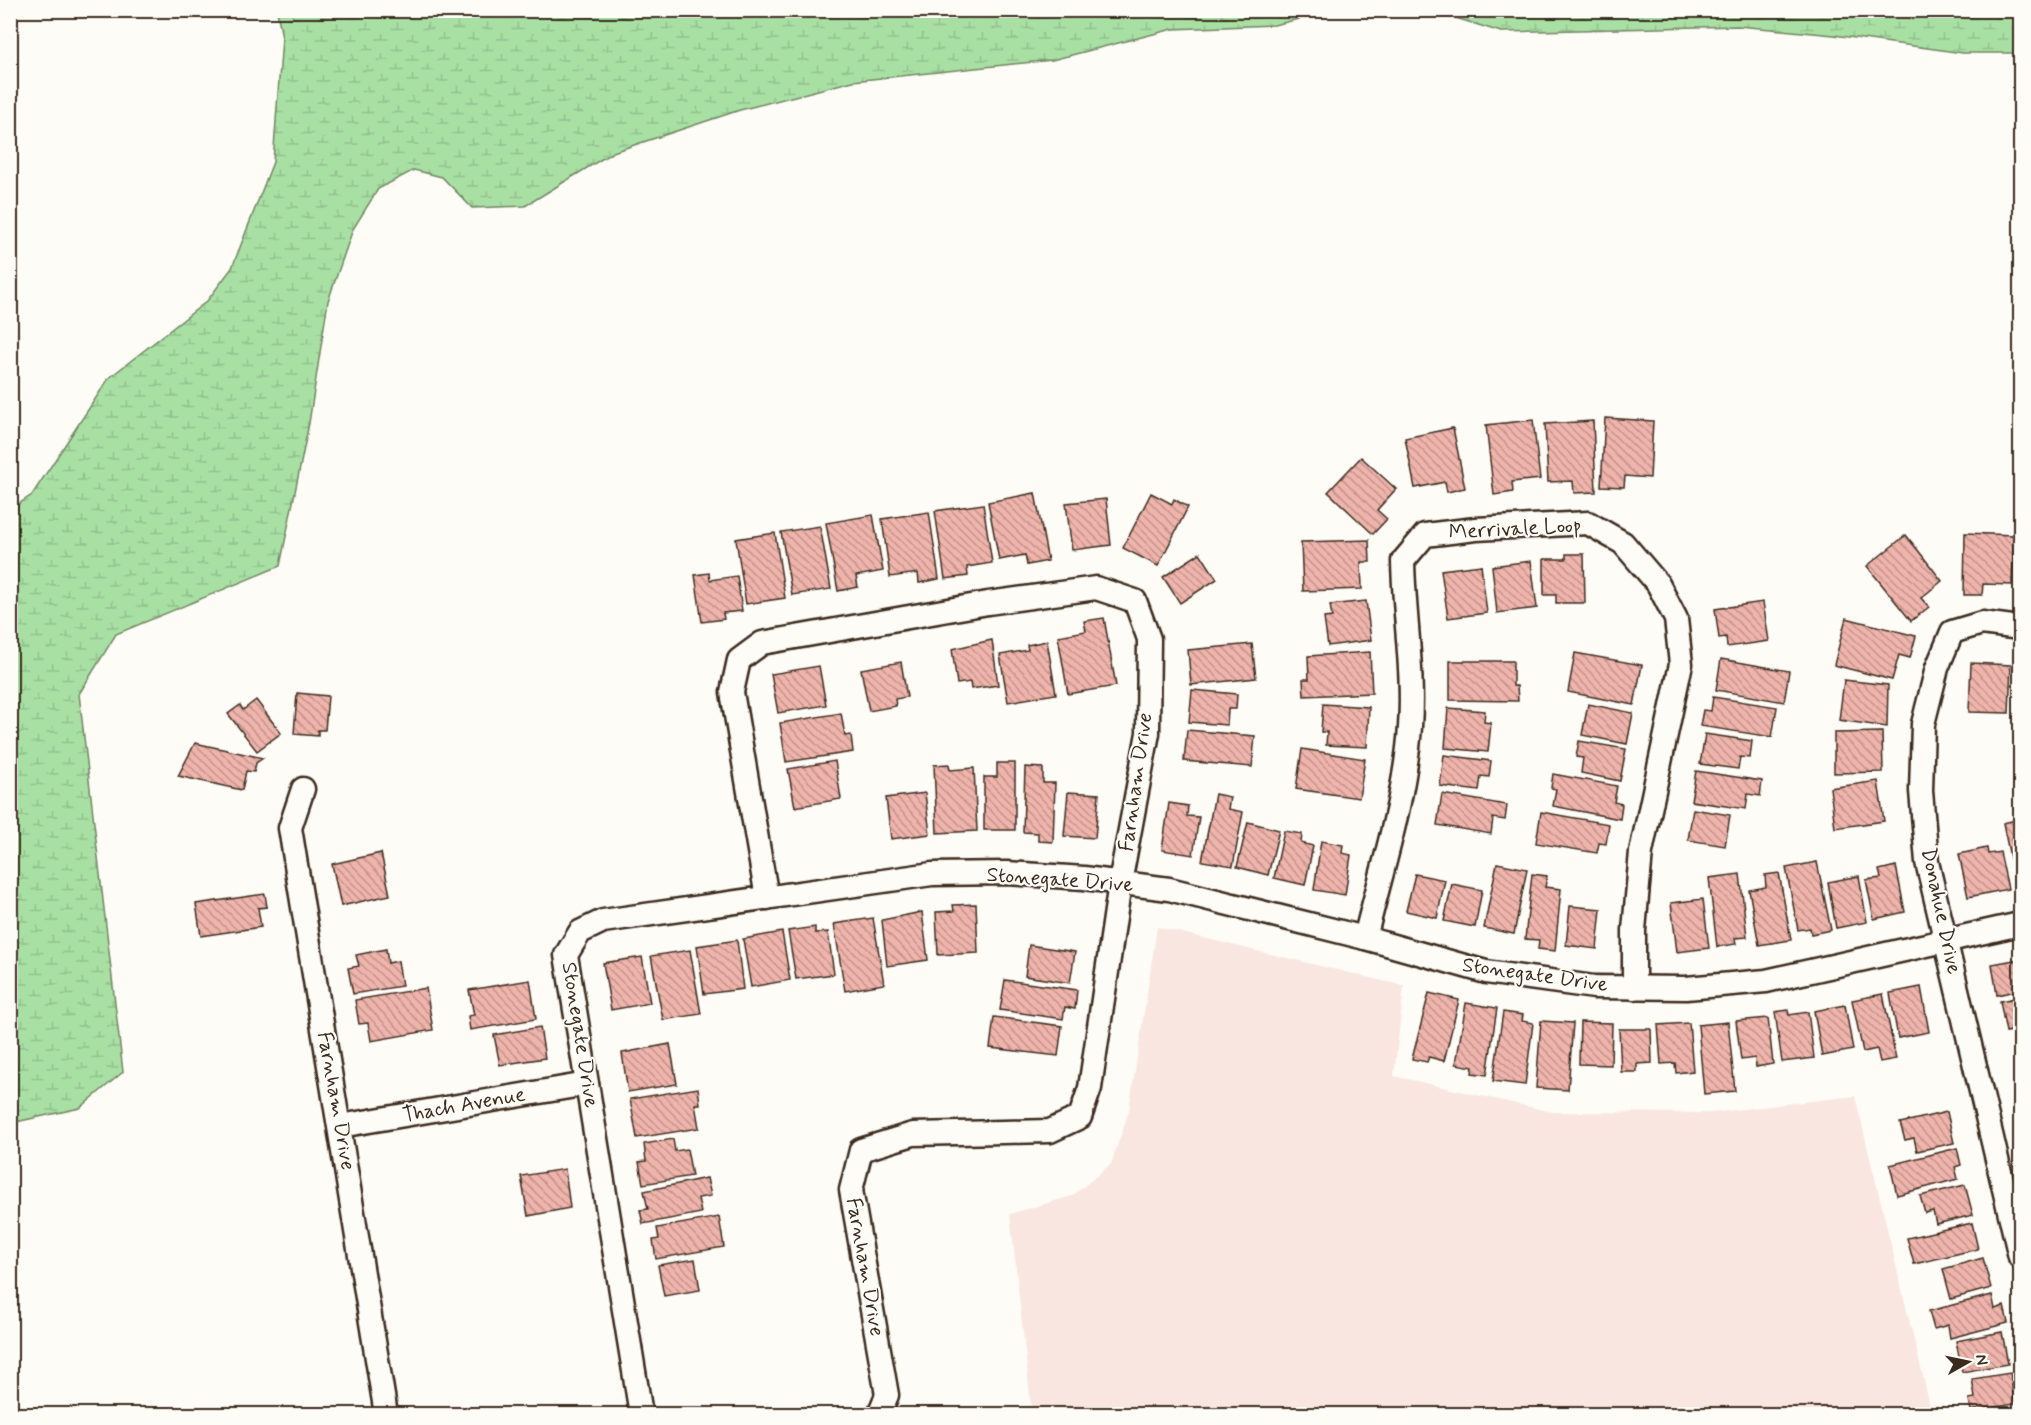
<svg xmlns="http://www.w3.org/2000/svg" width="2031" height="1425" font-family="Mynerve,sans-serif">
<defs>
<pattern id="wetland-marsh" width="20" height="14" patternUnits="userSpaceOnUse" patternTransform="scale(1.5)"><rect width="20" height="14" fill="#a8e0a4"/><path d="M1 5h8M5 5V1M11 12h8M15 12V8" fill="none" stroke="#92c08d"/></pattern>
<pattern id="building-back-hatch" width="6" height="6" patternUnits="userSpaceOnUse" patternTransform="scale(1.5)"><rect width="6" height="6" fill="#efb4ab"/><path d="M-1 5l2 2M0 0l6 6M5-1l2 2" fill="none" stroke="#c3938b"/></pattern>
</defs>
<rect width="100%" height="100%" fill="#fdfcf7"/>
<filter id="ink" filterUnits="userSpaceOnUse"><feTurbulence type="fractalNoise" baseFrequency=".0167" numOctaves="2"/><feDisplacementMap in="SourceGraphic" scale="12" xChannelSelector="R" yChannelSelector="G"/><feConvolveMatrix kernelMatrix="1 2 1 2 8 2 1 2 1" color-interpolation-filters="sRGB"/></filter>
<g filter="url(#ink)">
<polygon fill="#f9e6e0" points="1157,927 1404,986 1394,1076 1552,1112 1710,1113 1855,1096 1932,1414 1032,1414 1010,1214 1072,1196 1111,1164 1129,1111"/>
<g fill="url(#wetland-marsh)" stroke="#728561" stroke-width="1.5">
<polygon points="277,11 1333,11 1274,25 1173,29 1052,60 853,81 740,110 613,152 525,206 472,208 442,177 414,170 378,189 353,229 328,301 309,423 280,566 116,634 79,694 123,1072 80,1108 11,1123 11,509 32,495 109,378 207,301 232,268 273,162 282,38"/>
<polygon points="1433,11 2020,11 2020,53 1963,53 1834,35 1738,26 1501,32"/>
</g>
<g fill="url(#building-back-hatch)" stroke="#3b2a1e" stroke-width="1.5">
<polygon points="1605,418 1653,421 1650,478 1625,476 1624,487 1601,486"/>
<polygon points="1533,420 1540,479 1512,482 1513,492 1494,495 1486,425"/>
<polygon points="1593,421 1596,492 1574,493 1573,481 1548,482 1545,424"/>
<polygon points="1453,428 1465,488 1447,492 1445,482 1415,488 1405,438"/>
<polygon points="1361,457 1396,489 1377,510 1387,519 1373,534 1328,492"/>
<polygon points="1035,493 1048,561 1027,565 1025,555 999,560 988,502"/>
<polygon points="1151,493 1172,504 1174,499 1188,507 1158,566 1123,548"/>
<polygon points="1106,499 1111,545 1072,550 1066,503"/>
<polygon points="983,504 992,563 967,567 968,576 945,579 935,511"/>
<polygon points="929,512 939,579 919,583 918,573 890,577 882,519"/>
<polygon points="873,515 883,571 856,576 858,587 838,591 826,523"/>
<polygon points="820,526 831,589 792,595 781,532"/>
<polygon points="775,533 785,598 746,604 736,539"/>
<polygon points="1965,533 2014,535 2012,585 1983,584 1982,595 1964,595"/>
<polygon points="1906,535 1942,581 1921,598 1929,607 1911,621 1867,566"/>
<polygon points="1369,540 1370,562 1361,562 1362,589 1303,591 1301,542"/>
<polygon points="1200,553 1217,579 1180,603 1163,577"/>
<polygon points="1566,554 1584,554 1585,603 1556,603 1556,595 1544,595 1544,559 1566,559"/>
<polygon points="1531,561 1537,608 1497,613 1492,566"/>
<polygon points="1481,565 1487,613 1448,618 1441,570"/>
<polygon points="709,573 710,580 737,576 742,611 723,613 724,619 702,622 695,575"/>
<polygon points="1366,601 1371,640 1328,646 1324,618 1332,617 1330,605"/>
<polygon points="1763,602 1769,641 1727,647 1726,637 1719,638 1715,609"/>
<polygon points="1104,618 1116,686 1068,694 1058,636 1086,631 1084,621"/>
<polygon points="1846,618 1916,636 1910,658 1899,655 1892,680 1834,665"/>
<polygon points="992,640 998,685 971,689 970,682 957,684 952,649"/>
<polygon points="1047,641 1056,694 1008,702 1000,655 1028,650 1027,645"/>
<polygon points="1252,644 1256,678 1191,685 1188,650"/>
<polygon points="1370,652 1372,693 1304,696 1303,679 1309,679 1308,656"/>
<polygon points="1575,653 1642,665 1634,705 1568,692"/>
<polygon points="1721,659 1789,671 1784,702 1716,690"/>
<polygon points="1450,661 1513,661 1513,686 1517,686 1518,701 1450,700"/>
<polygon points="901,662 907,697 895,699 896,706 869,711 861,669"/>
<polygon points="1971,663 2011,665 2009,713 1969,712"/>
<polygon points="819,666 826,705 778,713 771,674"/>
<polygon points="2019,667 2020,667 2020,703 2017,702"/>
<polygon points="1844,680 1888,685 1887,727 1839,720"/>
<polygon points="1192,690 1237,694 1236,709 1228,709 1227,725 1189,722"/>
<polygon points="297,693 328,696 325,730 318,730 318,736 294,734"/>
<polygon points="1713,697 1777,707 1772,737 1700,726 1703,710 1711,711"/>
<polygon points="256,700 281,733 257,751 228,714 240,705 243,710"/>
<polygon points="1323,704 1369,707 1367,747 1326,745 1327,732 1321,732"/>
<polygon points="1588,704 1633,713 1627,744 1582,735"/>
<polygon points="1448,708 1485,711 1484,722 1491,723 1488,752 1445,748"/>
<polygon points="841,713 845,736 851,735 853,752 786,762 780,723"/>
<polygon points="1187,730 1255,736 1252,767 1184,761"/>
<polygon points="1882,732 1883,772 1834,773 1834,733"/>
<polygon points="1705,734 1752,741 1750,758 1740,757 1738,769 1700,764"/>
<polygon points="1579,741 1626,749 1620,781 1581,773 1583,758 1576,757"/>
<polygon points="195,743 263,758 256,763 254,772 246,771 242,790 178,776"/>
<polygon points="1302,749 1365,759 1359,798 1296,789"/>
<polygon points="1444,755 1491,761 1489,777 1481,776 1479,791 1440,786"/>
<polygon points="835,761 841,799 795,807 788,769"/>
<polygon points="997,763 1015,763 1015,830 984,830 984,777 997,777"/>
<polygon points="949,764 950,770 974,768 977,831 937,833 934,765"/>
<polygon points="1025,767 1043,768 1043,783 1055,783 1053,842 1038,841 1038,833 1023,832"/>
<polygon points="1696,771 1762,781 1760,796 1748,794 1746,809 1691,801"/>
<polygon points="1553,774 1617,786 1614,802 1622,804 1620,819 1553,806 1556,789 1551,788"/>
<polygon points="1878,781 1884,821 1835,828 1830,788"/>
<polygon points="1068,792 1099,794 1095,838 1064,836"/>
<polygon points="925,793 930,834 891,839 886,798"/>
<polygon points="1215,794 1230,797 1228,809 1243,812 1233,866 1202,861"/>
<polygon points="1442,794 1507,805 1505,820 1493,818 1491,834 1437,825"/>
<polygon points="1169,803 1188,806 1187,816 1199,817 1193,855 1162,850"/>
<polygon points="1693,809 1730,815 1725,846 1688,840"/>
<polygon points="1541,812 1609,824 1606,844 1599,843 1597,853 1536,843"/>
<polygon points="2020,819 2020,881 2015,882 2003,823"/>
<polygon points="1248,822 1279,830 1268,875 1237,867"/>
<polygon points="1284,831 1302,834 1301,843 1313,846 1305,885 1274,878"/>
<polygon points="1321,841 1343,845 1342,853 1351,855 1345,895 1314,890"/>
<polygon points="1987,848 1988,854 2000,852 2008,889 1968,897 1959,854"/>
<polygon points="381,853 390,895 341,906 332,864"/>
<polygon points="1817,862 1831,930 1811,934 1810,928 1798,930 1786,868"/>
<polygon points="1497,863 1527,869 1514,934 1484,928"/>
<polygon points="1896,866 1905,912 1874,919 1866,880 1881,878 1879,870"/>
<polygon points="1779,873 1791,940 1759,945 1749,890 1766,887 1765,875"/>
<polygon points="1415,874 1445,880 1437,918 1406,911"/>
<polygon points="1532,874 1547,876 1545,887 1561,889 1555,951 1538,949 1539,940 1525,939"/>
<polygon points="1740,874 1747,937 1735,938 1736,944 1717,947 1709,878"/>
<polygon points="1859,876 1867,922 1836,928 1828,882"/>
<polygon points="1452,884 1482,890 1475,927 1444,921"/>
<polygon points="265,894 267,907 258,908 261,927 201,936 196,904"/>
<polygon points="1703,899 1709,948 1677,952 1671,903"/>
<polygon points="976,904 978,953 938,955 936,912 954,911 953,905"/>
<polygon points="1570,906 1601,909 1597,949 1566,945"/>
<polygon points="922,912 928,960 887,966 882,920"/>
<polygon points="873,918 884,984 845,991 834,924"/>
<polygon points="815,927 815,933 828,932 834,974 796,979 788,931"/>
<polygon points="782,932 790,980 751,987 743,939"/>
<polygon points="737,940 743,989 704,994 697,946"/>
<polygon points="1029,945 1075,952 1070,983 1025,976"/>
<polygon points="386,949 388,963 398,961 402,986 353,994 348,968 359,966 356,955"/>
<polygon points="690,950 701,1014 663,1020 651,956"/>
<polygon points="642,957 650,1003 611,1010 603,963"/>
<polygon points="2020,959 2020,990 1997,995 1992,964"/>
<polygon points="530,980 536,1019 470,1030 468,1016 474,1015 469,990"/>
<polygon points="1005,980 1077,990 1075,1009 1065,1007 1063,1019 1000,1010"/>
<polygon points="1921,987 1929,1032 1898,1038 1890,993"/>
<polygon points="426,988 433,1030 371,1041 368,1023 359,1024 355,1000"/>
<polygon points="1429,993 1459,1000 1444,1061 1429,1057 1427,1062 1412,1059"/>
<polygon points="1883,994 1896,1059 1880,1062 1877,1049 1863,1052 1852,1000"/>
<polygon points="2020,997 2020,1029 2006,1032 2000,1001"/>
<polygon points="1466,1003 1497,1008 1487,1075 1472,1073 1473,1067 1456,1064"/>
<polygon points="1845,1005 1853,1050 1822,1056 1814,1011"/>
<polygon points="1788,1010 1789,1015 1808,1012 1814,1058 1782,1062 1775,1012"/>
<polygon points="1503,1012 1523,1015 1522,1021 1533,1023 1525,1085 1493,1081"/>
<polygon points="994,1017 1062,1026 1058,1056 990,1048"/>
<polygon points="1768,1018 1773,1064 1756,1067 1755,1058 1741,1060 1736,1021"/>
<polygon points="1541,1021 1573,1023 1568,1090 1536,1088"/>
<polygon points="1580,1022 1612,1023 1611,1065 1579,1064"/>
<polygon points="1728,1022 1735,1091 1704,1094 1698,1025"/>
<polygon points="1689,1023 1693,1071 1676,1073 1675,1063 1661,1064 1658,1025"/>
<polygon points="540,1027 545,1058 500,1065 494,1035"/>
<polygon points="1619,1029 1651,1029 1652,1063 1637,1064 1637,1072 1621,1072"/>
<polygon points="2020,1036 2020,1067 2018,1068 2012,1038"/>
<polygon points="670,1044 677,1084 628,1092 622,1053"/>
<polygon points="698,1088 700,1104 695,1104 699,1128 637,1138 630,1099"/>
<polygon points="1947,1112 1954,1143 1917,1151 1914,1138 1905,1140 1900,1123"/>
<polygon points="673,1139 675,1151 687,1149 692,1176 643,1184 639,1162 646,1161 644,1144"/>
<polygon points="1957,1148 1961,1165 1955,1167 1958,1179 1897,1195 1890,1165"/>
<polygon points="565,1169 570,1208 528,1216 521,1176"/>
<polygon points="707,1178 711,1196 698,1198 701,1213 643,1224 640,1210 648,1209 644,1191"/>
<polygon points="1965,1185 1973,1215 1936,1224 1933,1211 1925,1213 1920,1196"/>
<polygon points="719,1217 724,1247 656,1259 653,1240 659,1239 657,1228"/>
<polygon points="1972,1223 1978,1249 1914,1264 1907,1238"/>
<polygon points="1983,1258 1991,1288 1951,1299 1943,1269"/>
<polygon points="695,1259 700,1290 664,1296 658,1265"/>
<polygon points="1992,1295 1995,1309 2004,1306 2008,1323 1950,1338 1948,1325 1934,1329 1929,1311"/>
<polygon points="2002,1332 2008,1364 1962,1372 1956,1341"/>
<polygon points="2010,1373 2015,1404 1971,1411 1969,1399 1975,1398 1972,1379"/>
</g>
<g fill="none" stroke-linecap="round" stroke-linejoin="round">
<g stroke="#3b2a1e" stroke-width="27">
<g id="minor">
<polyline points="2020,628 1982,623 1952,632 1937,668 1923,724 1921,791 1927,862 2020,1257"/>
<polyline points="303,789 290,828 386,1414"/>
<polyline points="767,898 732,692 739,660 762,643 988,603 1096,588 1135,601 1149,639 1148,733 1120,883 1090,1088 1080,1117 1050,1131 913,1134 861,1150 851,1190 887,1395 879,1414"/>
<path d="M1365 938C1382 869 1405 798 1410 727 1414 672 1404 616 1403 561L1425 535 1476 529 1588 523 1623 543 1658 584 1676 619 1681 664 1641 852 1634 930V988"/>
<polyline points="340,1126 587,1084"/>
<polyline points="641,1414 566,955 580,932 603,921 932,874 1007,873 1084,878 1169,889 1365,938 1486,972 1594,987 1686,988 1766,981 2020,924"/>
</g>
</g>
<use href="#minor" stroke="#fdfcf7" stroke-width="22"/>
</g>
</g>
<g text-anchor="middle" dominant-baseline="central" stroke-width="4.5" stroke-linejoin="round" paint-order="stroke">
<g font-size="21" fill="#3b2a1e" stroke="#fdfcf7">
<text transform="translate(1515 529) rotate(-3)">Merrivale Loop</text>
<text transform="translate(1136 782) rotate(-82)">Farnham Drive</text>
<text transform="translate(1060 880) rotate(4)">Stonegate Drive</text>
<text transform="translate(1941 911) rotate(78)">Donahue Drive</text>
<text transform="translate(1535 975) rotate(8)">Stonegate Drive</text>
<text transform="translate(580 1035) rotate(81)">Stonegate Drive</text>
<text transform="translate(336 1101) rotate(80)">Farnham Drive</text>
<text transform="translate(464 1105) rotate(-10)">Thach Avenue</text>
<text transform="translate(865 1267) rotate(80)">Farnham Drive</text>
</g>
</g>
<rect width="2031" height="1425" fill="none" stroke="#fdfcf7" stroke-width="36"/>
<rect x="18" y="18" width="1995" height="1389" fill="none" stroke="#3b2a1e" stroke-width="2" filter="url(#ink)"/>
<g transform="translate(1968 1362) rotate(81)" stroke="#fdfcf7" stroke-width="4.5" paint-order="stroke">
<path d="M0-4.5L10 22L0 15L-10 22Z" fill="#3b2a1e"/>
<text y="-9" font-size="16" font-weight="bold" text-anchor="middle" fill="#3b2a1e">N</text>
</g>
</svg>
